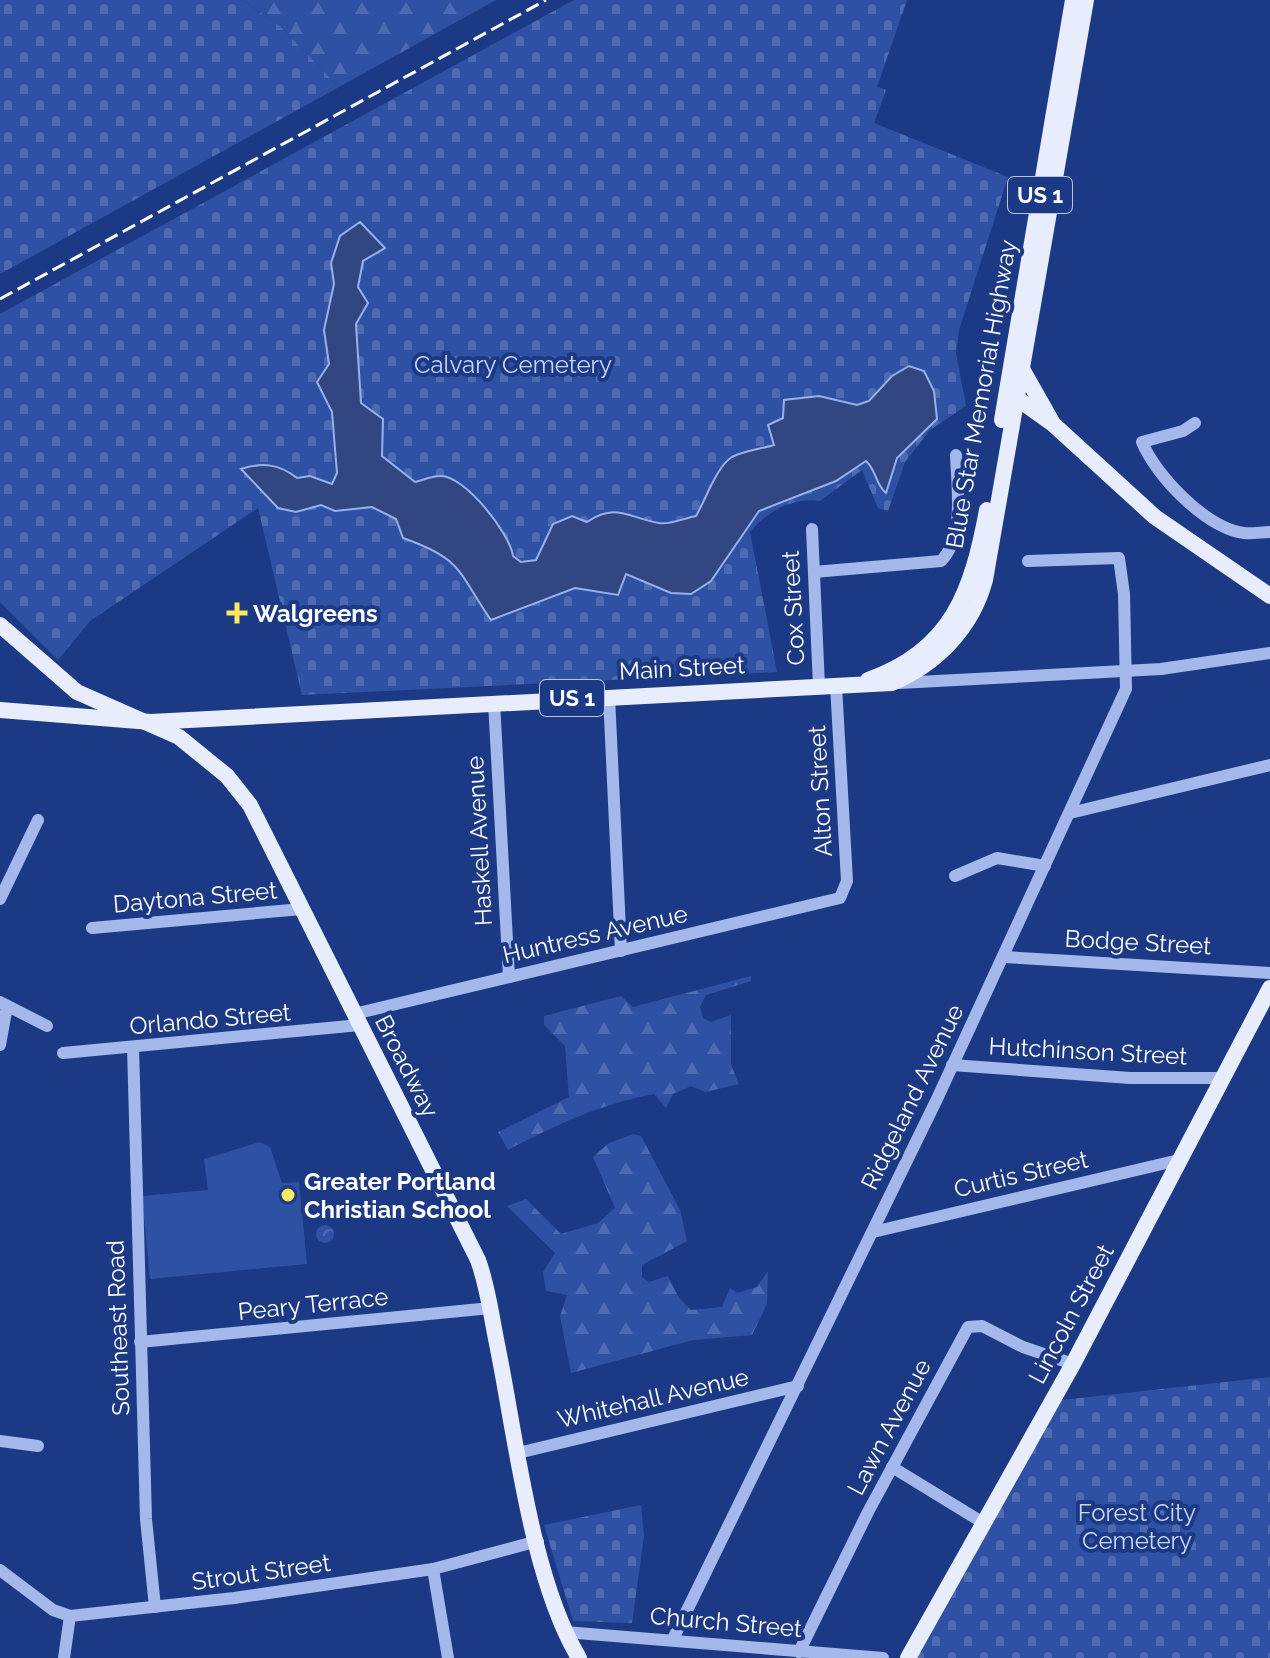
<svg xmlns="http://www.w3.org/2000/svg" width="1270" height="1658" font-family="Raleway,sans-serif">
<defs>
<pattern id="forest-firs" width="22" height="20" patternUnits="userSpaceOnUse" patternTransform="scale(2)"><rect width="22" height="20" fill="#2f51a4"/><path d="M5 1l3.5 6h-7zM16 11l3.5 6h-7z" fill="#4e6bb2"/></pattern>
<pattern id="cemetery-stones" width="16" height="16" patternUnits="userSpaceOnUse" patternTransform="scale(2)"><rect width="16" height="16" fill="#2f51a4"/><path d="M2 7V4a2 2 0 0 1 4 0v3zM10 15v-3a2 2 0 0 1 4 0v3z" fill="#4e6bb2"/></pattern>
<pattern id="park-crowns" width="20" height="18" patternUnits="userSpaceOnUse" patternTransform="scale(2)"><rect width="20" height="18" fill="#2f51a4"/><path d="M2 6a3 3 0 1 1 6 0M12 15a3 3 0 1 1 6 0" fill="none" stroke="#4e6bb2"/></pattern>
</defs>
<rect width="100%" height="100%" fill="#1c3986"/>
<g fill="url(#forest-firs)">
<polygon points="242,0 496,0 339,87 281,27"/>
<path d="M751 976V981L706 995 700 1007 703 1018 711 1022 731 1015V1065L739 1084 705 1092 691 1086 673 1094 666 1108 654 1094C600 1104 556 1125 508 1150L498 1132 569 1097 565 1046 544 1025V1016L621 996 633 1007Z"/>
<polygon points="633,1134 641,1136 680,1210 687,1241 642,1265 642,1277 649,1282 668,1276 679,1298 691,1310 722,1307 730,1288 737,1293 757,1287 768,1271 767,1304 752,1335 693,1340 571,1373 560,1316 567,1295 546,1291 543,1272 555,1253 507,1206 526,1199 561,1234 598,1223 615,1208 593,1157 609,1143"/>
</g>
<g fill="url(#cemetery-stones)">
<polygon points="0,0 242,0 281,27 339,87 0,274"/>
<path d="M574 0H907L877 87 886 90 874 123 1008 177 959 330 956 353 966 406 930 430 905 462 888 511 878 508 862 470 820 501C793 497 766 512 750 532L777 672 302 695 258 508 90 621 58 660 0 602V314Z"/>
<polygon points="1270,1377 1270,1658 908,1658 1053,1401"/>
<polygon points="641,1505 644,1536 632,1623 573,1621 544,1525"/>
</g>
<circle fill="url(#park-crowns)" cx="325" cy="1234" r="9"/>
<polygon fill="#2f51a4" points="260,1142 270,1147 282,1183 299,1182 307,1264 150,1279 142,1196 208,1190 204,1159"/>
<path fill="#324781" stroke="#97b1ed" stroke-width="2" d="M360 222 385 248 363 261 358 287 368 303 356 324 361 403 383 419 382 456 415 482C423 480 432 476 440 476 465 475 510 534 513 556L521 562 536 560 553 524 572 516 587 522C616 502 629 518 659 523 670 525 685 518 696 516 706 499 717 466 732 457 743 451 761 449 774 445L768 425 783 418 784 400 819 396 857 405 869 401 892 376 909 366 924 371 934 391 937 419 897 458 886 493C875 484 877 471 866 461L836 481 759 511 711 581 691 594 671 593 626 574 618 595 575 588 491 620C457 572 465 560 403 538L396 519 372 507 335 511 321 505 296 512 278 508 241 469C263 462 279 464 297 478L310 476 332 484 337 473 332 412 317 382 329 364 324 330 334 284 331 263 340 236Z"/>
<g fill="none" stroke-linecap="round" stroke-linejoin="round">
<g stroke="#a4b8eb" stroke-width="12">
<path d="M1195 423 1183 431 1142 442C1156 476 1206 528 1244 533 1252 534 1262 532 1270 532"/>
<polyline points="812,529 819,686"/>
<path d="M814 572 941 561C965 537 957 487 956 455"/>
<polyline points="899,683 1161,669 1270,653"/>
<polyline points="609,696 621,951"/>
<polyline points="494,702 509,977"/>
<polyline points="1070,813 1270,765"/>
<polyline points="955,876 997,858 1045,866"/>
<polyline points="0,899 38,820"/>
<polyline points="92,928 302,909"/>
<polyline points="1004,957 1270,973"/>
<polyline points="0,1002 47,1026"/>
<polyline points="354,1014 840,898 847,881 836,685"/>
<polyline points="0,1045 7,1006"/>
<polyline points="133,1047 146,1519 155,1607"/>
<polyline points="63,1053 360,1025"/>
<polyline points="952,1065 1130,1078 1223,1078"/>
<polyline points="873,1232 1179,1160"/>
<polyline points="140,1342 491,1308"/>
<polyline points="0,1441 38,1446"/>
<polyline points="518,1453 798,1386"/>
<polyline points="892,1467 982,1522"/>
<polyline points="433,1569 448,1658"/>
<polyline points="0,1570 53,1610 70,1616 234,1598 433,1569 538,1541"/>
<polyline points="565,1632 883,1658"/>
<polyline points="673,1639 937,1099 1126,689 1124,594 1119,558 1028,561"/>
<polyline points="799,1652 868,1512 968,1327 982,1326 1023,1347 1073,1364"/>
<polyline points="64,1658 70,1616"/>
</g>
<g stroke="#e8edfe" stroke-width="16">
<polyline points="1022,369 1052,422"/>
<polyline points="1011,394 1053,424 1155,517 1270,596"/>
<polyline points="1002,420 1073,0"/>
<path d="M0 625 77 692 179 737 227 776 250 805 478 1260C488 1287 491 1315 497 1344 516 1437 531 1578 579 1658"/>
<path d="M868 680C952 651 972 591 987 510"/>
<path d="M0 710 151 722 892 683C937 664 972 628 985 580L1086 0"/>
<polyline points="908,1658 1073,1364 1270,988"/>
</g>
<polyline stroke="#fff" stroke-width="3" stroke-dasharray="14 6" stroke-linecap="butt" points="0,299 546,0"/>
</g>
<g fill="#fbe961" stroke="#1c3986" stroke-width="3">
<path d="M233 601h8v8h8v8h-8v8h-8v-8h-8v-8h8z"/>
<circle cx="288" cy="1195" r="8"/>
</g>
<g text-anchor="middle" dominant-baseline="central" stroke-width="8" stroke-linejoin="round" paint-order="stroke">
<g fill="#1c3986" stroke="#bbc4db" stroke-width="2">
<rect x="1008" y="177" width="64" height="36" rx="6"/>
<rect x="540" y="680" width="64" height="36" rx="6"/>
</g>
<g font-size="22" font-weight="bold" fill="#fff">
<text x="1040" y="195">US 1</text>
<text x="572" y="698">US 1</text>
</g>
<g font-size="24" fill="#c9d6f8" stroke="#1c3986">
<text x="513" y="364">Calvary Cemetery</text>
<text x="1137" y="1512">Forest City<tspan x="1137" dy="28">Cemetery</tspan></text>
</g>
<g font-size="24" fill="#fff" stroke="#1c3986">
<text transform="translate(981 394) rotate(-80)">Blue Star Memorial Highway</text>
<text transform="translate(793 608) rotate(-93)">Cox Street</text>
<text transform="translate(682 668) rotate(-3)">Main Street</text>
<text transform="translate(820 791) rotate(-93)">Alton Street</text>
<text transform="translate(479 841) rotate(-93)">Haskell Avenue</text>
<text transform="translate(195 897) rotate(-5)">Daytona Street</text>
<text transform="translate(595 934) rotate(-13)">Huntress Avenue</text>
<text transform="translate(1138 942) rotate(3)">Bodge Street</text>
<text transform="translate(210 1019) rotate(-5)">Orlando Street</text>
<text transform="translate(1088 1051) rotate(3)">Hutchinson Street</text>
<text transform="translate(407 1066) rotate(63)">Broadway</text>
<text transform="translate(912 1097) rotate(-64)">Ridgeland Avenue</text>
<text transform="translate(1021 1174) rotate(-13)">Curtis Street</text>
<text transform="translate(313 1304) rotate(-6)">Peary Terrace</text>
<text transform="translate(1071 1314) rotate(-62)">Lincoln Street</text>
<text transform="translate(118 1328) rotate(-92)">Southeast Road</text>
<text transform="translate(653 1398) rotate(-13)">Whitehall Avenue</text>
<text transform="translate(889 1427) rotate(-62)">Lawn Avenue</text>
<text transform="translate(261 1572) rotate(-8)">Strout Street</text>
<text transform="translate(726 1622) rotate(5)">Church Street</text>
</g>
<g font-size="24" font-weight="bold" fill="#fff" stroke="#1c3986" text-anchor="start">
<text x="253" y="613">Walgreens</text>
<text x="304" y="1181">Greater Portland<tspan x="304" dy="28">Christian School</tspan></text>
</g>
</g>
</svg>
